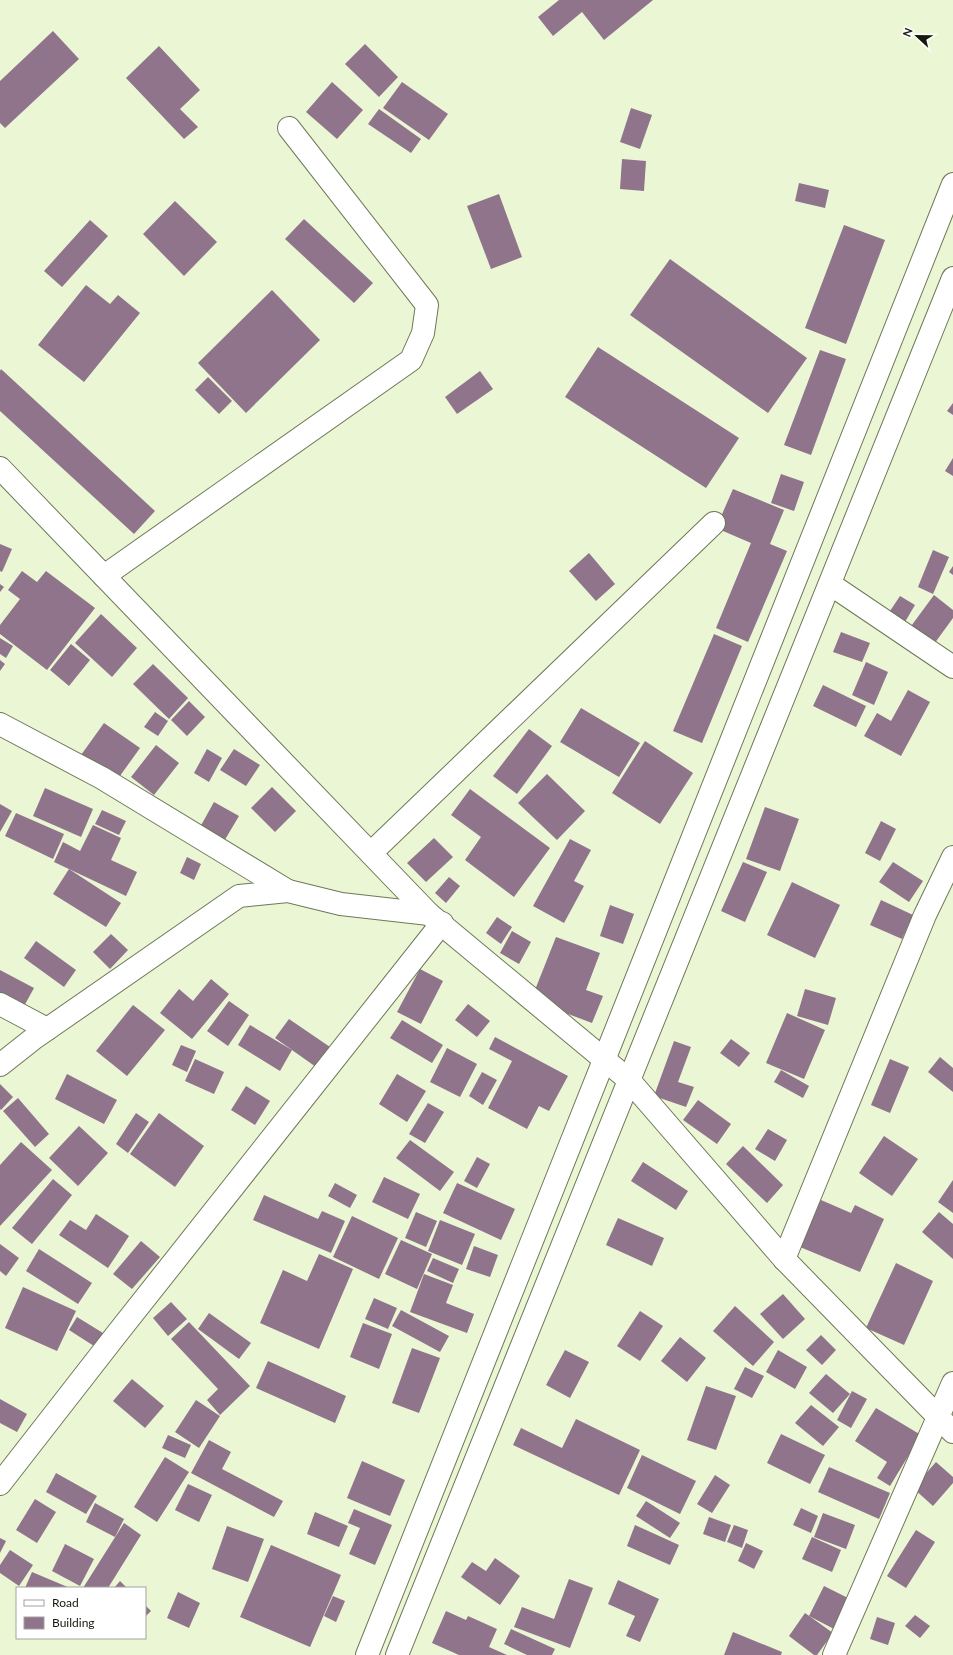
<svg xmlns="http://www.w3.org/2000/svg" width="953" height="1655" font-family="Lato,sans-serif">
<rect width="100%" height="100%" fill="#ebf7d4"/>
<g fill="#8f748c">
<polygon points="559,0 653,0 604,40 582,12 553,36 538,17"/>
<polygon points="53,31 79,59 5,128 0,123 0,81"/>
<polygon points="365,44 398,77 379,97 345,64"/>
<polygon points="159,46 200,90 180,109 198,127 184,139 126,78"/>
<polygon points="332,82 363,110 337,139 306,112"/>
<polygon points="402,82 448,114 429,140 383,108"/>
<polygon points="631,108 652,115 640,149 620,142"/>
<polygon points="379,109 421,139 411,153 368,124"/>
<polygon points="622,159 646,161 644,191 620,189"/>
<polygon points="799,183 829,190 825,208 795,201"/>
<polygon points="499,194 522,257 491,269 467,206"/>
<polygon points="175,201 217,242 184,276 143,234"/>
<polygon points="304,219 373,283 354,303 285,239"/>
<polygon points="90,220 108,236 62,287 44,271"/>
<polygon points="844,225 885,240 846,344 805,328"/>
<polygon points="670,259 807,358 768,413 630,315"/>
<polygon points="86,285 110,304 118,295 140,313 84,382 38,345"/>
<polygon points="272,290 320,340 246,413 198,363"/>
<polygon points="598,347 739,438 706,488 565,397"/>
<polygon points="820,350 846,359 811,455 784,445"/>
<polygon points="1,369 155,511 134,534 0,411 0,371"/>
<polygon points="480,371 493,389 457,414 445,397"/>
<polygon points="208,377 232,401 219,414 195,390"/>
<polygon points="953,403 953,415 947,411"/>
<polygon points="953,458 953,476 945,471"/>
<polygon points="781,474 804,482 794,511 771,503"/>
<polygon points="733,489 784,510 770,544 787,551 748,642 716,628 751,543 716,528"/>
<polygon points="0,544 12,549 2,572 0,571"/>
<polygon points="933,550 949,557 933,594 918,587"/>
<polygon points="589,553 615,584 596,601 569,571"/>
<polygon points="953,566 953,575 949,572"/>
<polygon points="22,571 37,582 46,571 95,608 47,670 0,634 0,625 20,599 8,590"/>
<polygon points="0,584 4,587 0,592"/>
<polygon points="934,595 953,610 953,618 929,651 906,633"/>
<polygon points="900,596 915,605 902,627 886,617"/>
<polygon points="101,614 137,648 112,677 75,643"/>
<polygon points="841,632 870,643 862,662 833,652"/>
<polygon points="714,634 742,646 702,743 673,731"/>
<polygon points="0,638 13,646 6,658 0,654"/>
<polygon points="71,644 90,660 69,686 50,670"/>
<polygon points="0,660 5,664 0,671"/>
<polygon points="866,662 888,672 874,705 852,695"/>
<polygon points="153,664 188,698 169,719 133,684"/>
<polygon points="823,685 866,706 856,727 813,706"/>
<polygon points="908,690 930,702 901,756 864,736 877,713 891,721"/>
<polygon points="189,701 205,717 187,736 171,720"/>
<polygon points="581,708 640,743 619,777 560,742"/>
<polygon points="155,712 168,721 158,736 144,727"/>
<polygon points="104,723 140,748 117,780 81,755"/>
<polygon points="529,729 552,746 517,794 493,776"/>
<polygon points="645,741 693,773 660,824 612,793"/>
<polygon points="156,745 179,763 154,795 131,777"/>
<polygon points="207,749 222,758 209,782 194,773"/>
<polygon points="234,749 260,765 246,786 220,770"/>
<polygon points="547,774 585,811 557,840 518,803"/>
<polygon points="272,787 296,811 275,832 251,808"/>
<polygon points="45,788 93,809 81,837 33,816"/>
<polygon points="470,789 550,848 514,897 465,860 481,837 451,815"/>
<polygon points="214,802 239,816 223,843 199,829"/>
<polygon points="0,804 12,811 0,832"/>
<polygon points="765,807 799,819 780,871 746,859"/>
<polygon points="102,810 126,821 119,835 95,824"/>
<polygon points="16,813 64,834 53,859 5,836"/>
<polygon points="881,821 896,829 880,861 865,853"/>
<polygon points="93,825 121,838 111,860 137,872 126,896 54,862 63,842 80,851"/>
<polygon points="434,838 453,857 426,882 407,863"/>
<polygon points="570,839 591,850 574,881 584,886 564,923 533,906"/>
<polygon points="187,857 201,864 194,880 180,873"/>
<polygon points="743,862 767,872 745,922 721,911"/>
<polygon points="893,862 923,881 909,902 879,882"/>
<polygon points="69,869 121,903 106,927 53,894"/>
<polygon points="449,877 460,886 446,903 435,893"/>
<polygon points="792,882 840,905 815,958 767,935"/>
<polygon points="881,900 913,915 902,939 870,925"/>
<polygon points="610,905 634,914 623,944 600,936"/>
<polygon points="497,917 512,927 501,944 486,933"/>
<polygon points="512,931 531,942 519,964 500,953"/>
<polygon points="111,934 128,950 110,969 93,952"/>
<polygon points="556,937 600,953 586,990 603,996 592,1023 531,1000"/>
<polygon points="36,941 76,970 64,987 24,958"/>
<polygon points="420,969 443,981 421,1024 397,1012"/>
<polygon points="0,970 34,988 23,1008 0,995"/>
<polygon points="211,979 229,994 192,1039 160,1013 179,989 193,1001"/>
<polygon points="805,989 836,998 828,1025 797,1016"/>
<polygon points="229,1001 249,1015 228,1046 207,1031"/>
<polygon points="468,1004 490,1021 477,1037 455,1020"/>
<polygon points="133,1005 165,1030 127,1076 96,1051"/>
<polygon points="787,1013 825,1030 804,1079 766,1063"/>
<polygon points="289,1019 330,1047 316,1067 275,1038"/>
<polygon points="402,1020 443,1045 432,1063 390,1038"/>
<polygon points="250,1025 292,1050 280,1071 238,1045"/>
<polygon points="495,1037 568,1076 549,1111 539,1106 527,1129 488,1108 512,1061 489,1049"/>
<polygon points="731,1039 750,1053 739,1067 720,1053"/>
<polygon points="674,1041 691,1047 678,1082 694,1087 686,1107 654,1096"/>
<polygon points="181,1045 196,1051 187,1072 172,1065"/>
<polygon points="447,1048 477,1064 460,1097 430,1082"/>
<polygon points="940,1057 953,1068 953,1092 928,1072"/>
<polygon points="195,1059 224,1072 214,1094 185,1081"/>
<polygon points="890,1059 909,1067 890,1113 871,1105"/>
<polygon points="781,1070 809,1086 803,1098 774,1082"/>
<polygon points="482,1072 497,1080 483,1105 469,1096"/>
<polygon points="67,1074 117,1100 104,1124 55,1099"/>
<polygon points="397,1074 426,1091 407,1122 379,1104"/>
<polygon points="0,1084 13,1097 1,1110 0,1109"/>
<polygon points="246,1086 270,1101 255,1125 231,1110"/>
<polygon points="18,1098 49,1134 35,1147 3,1111"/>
<polygon points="698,1100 731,1124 717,1144 683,1120"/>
<polygon points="428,1103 444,1112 425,1143 409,1134"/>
<polygon points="136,1113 149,1122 128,1153 116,1144"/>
<polygon points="159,1113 204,1146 175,1187 130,1154"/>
<polygon points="79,1126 108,1153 78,1186 49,1158"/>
<polygon points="768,1129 787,1140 775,1161 755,1149"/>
<polygon points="884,1136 918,1159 892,1196 859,1173"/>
<polygon points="410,1140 454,1172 440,1191 396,1158"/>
<polygon points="21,1142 52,1170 0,1226 0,1165"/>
<polygon points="743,1146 783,1185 767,1203 726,1164"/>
<polygon points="477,1157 490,1164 477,1188 464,1181"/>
<polygon points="643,1162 688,1191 676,1210 631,1181"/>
<polygon points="384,1177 420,1194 408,1219 372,1202"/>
<polygon points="53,1179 72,1195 32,1244 12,1228"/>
<polygon points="953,1180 953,1213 938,1202"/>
<polygon points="335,1183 357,1195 350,1208 328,1196"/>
<polygon points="457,1183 515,1209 501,1240 443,1213"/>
<polygon points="264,1195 318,1219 322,1211 345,1221 331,1253 253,1220"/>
<polygon points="821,1200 851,1213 855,1205 884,1219 860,1272 800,1247"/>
<polygon points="416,1212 437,1221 426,1247 405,1238"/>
<polygon points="939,1212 953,1224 953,1259 922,1232"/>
<polygon points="96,1214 129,1236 108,1268 59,1235 70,1220 86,1230"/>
<polygon points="352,1216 398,1238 379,1279 333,1257"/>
<polygon points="618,1218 664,1238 652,1266 606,1245"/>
<polygon points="440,1220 475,1234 462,1265 428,1251"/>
<polygon points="401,1240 432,1254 417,1289 385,1274"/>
<polygon points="141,1241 160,1257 132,1289 113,1274"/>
<polygon points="0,1244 19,1258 6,1276 0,1271"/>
<polygon points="474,1246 498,1255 490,1277 466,1269"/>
<polygon points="39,1249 92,1283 78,1304 26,1271"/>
<polygon points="319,1254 353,1269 319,1349 260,1323 283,1270 307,1281"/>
<polygon points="433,1258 459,1269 453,1283 427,1271"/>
<polygon points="896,1263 933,1281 904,1345 866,1328"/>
<polygon points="424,1274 453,1285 446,1303 474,1314 467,1333 410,1312"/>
<polygon points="23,1287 76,1311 57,1351 5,1328"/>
<polygon points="783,1294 805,1319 783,1339 760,1314"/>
<polygon points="374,1298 397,1308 388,1329 365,1319"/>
<polygon points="171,1302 187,1319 168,1336 153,1318"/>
<polygon points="735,1306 774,1342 753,1366 713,1331"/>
<polygon points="401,1310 449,1336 440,1352 392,1326"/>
<polygon points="640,1311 663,1326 640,1361 617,1346"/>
<polygon points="209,1313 251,1343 239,1359 198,1329"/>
<polygon points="77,1317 103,1333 94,1346 69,1330"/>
<polygon points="189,1322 250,1386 220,1415 207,1400 218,1389 171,1339"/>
<polygon points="363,1323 392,1334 379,1369 350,1357"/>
<polygon points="821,1335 836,1350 822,1365 806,1350"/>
<polygon points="680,1337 706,1358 687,1382 661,1361"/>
<polygon points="412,1348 440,1358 419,1413 392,1403"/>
<polygon points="565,1350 589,1362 570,1398 546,1385"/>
<polygon points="778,1350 807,1367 795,1389 766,1372"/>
<polygon points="268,1361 346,1396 335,1423 256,1388"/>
<polygon points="745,1367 764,1376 752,1398 734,1389"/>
<polygon points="826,1374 850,1394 833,1413 809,1393"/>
<polygon points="132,1379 164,1406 145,1428 113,1401"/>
<polygon points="706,1386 736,1396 716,1450 687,1440"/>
<polygon points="852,1391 867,1399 851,1428 837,1420"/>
<polygon points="0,1399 27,1414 17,1432 0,1423"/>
<polygon points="196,1400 220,1416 199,1448 175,1432"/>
<polygon points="811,1405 839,1427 823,1446 795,1423"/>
<polygon points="876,1408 921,1435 890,1486 877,1478 887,1462 855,1441"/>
<polygon points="576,1419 640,1450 619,1495 513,1445 521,1428 562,1448"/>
<polygon points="781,1434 825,1455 810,1484 767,1463"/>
<polygon points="168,1435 191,1445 185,1458 162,1448"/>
<polygon points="209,1440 231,1452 222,1469 283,1501 274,1517 191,1473"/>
<polygon points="642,1455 696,1481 680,1514 627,1488"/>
<polygon points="165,1457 189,1472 157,1522 134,1507"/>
<polygon points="362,1461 405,1480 390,1516 347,1498"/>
<polygon points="936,1462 953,1477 953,1483 933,1506 913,1488"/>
<polygon points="829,1467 890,1493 879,1519 818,1492"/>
<polygon points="56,1473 97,1496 86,1514 46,1492"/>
<polygon points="715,1475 730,1485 712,1513 697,1504"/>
<polygon points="188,1484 212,1495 199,1522 175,1510"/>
<polygon points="35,1499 56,1512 37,1543 16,1530"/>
<polygon points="646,1501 680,1523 670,1538 636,1516"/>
<polygon points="95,1503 124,1519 115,1537 86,1522"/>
<polygon points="801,1508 818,1516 811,1533 793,1525"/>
<polygon points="354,1509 392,1525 375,1565 349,1554 360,1528 348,1523"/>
<polygon points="315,1512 348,1526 339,1547 307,1534"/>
<polygon points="823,1513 855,1525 846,1549 814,1537"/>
<polygon points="709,1517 731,1525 725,1542 703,1534"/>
<polygon points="124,1523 141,1535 108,1588 83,1588"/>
<polygon points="635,1525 679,1545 670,1565 627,1546"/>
<polygon points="734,1525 748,1530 742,1548 727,1542"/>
<polygon points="227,1526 264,1539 248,1582 212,1569"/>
<polygon points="916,1530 935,1542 906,1588 887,1576"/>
<polygon points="812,1537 841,1550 832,1572 802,1559"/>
<polygon points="0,1538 6,1541 0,1553"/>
<polygon points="746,1543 763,1551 754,1569 738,1561"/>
<polygon points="65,1544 94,1559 80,1586 52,1571"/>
<polygon points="271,1545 341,1575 310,1647 240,1617"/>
<polygon points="10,1550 33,1565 19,1586 0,1573 0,1565"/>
<polygon points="495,1558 520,1576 500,1605 461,1577 472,1562 486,1571"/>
<polygon points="32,1572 70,1588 25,1588"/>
<polygon points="569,1579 593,1588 570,1648 514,1627 522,1607 554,1619"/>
<polygon points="618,1580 659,1599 640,1642 626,1636 635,1616 608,1604"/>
<polygon points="120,1581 127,1588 114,1588"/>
<polygon points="824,1586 850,1599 834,1629 809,1616"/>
<polygon points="178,1592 200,1603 189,1628 167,1618"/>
<polygon points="333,1596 345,1601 336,1622 324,1616"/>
<polygon points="145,1605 151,1611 145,1617"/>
<polygon points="446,1611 466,1620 468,1616 497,1629 489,1647 507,1655 459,1655 432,1643"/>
<polygon points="805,1613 833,1633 817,1655 814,1655 789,1636"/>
<polygon points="915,1615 930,1626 920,1638 905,1626"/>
<polygon points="877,1617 895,1623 888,1645 870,1639"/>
<polygon points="511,1629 555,1649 552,1655 527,1655 504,1644"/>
<polygon points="733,1632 782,1652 781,1655 724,1655"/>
</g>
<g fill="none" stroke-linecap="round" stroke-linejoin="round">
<g stroke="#6e7859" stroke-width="24">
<g id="street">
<polyline points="0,468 429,914 629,1080 784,1259 953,1432"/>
<polyline points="104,576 411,360 423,333 427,305 289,128"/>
<polyline points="830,584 953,667"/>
<polyline points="0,724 102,778 288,891"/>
<polyline points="371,853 714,523"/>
<polyline points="0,1004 47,1029"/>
<polyline points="0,1065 33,1039 239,896 288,891 341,904 429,914"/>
<polyline points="784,1259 925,915 953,857"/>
<polyline points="0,1484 116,1335 442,923"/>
<polyline points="834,1655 953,1383"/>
</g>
</g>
<g stroke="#6e7859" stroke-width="24">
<g id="secondary">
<polyline points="367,1655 953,184"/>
<polyline points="397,1655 953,278"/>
</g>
</g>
<use href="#street" stroke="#fff" stroke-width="22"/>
<use href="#secondary" stroke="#fff" stroke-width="22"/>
</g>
<rect x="16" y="1587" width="130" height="52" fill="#ffffff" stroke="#a1a39e"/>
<rect x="24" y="1600" width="20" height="6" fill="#ffffff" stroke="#a1a39e"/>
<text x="52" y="1607" font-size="12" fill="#15190d">Road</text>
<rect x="24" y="1617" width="20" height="12" fill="#8f748c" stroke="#a1a39e"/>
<text x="52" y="1627" font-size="12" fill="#15190d">Building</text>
<g transform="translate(917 36) rotate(292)" stroke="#ffffff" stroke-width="3" paint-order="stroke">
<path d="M0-3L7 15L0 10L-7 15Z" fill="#15190d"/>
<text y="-6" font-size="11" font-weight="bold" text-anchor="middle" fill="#15190d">N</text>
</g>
</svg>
